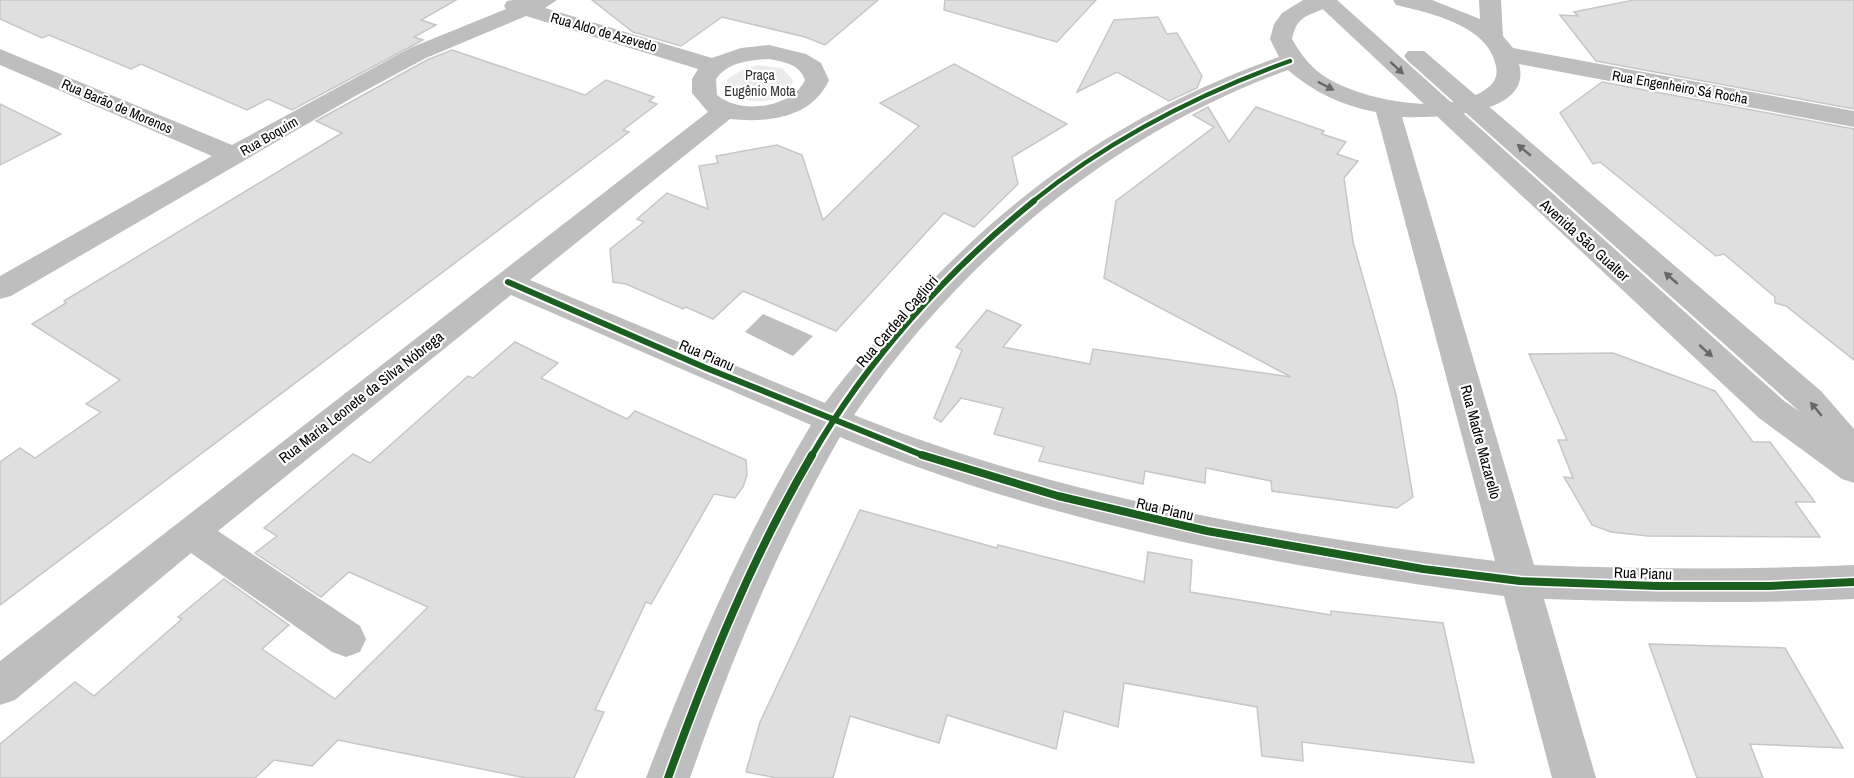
<svg xmlns="http://www.w3.org/2000/svg" width="1854" height="778" font-family="'Archivo Narrow',sans-serif">
<rect width="100%" height="100%" fill="#fff"/>
<path fill="#ebebeb" d="M758 65 782 68 793 80C787 106 737 109 726 85L728 78 746 68Z"/>
<polygon fill="#bebebe" points="763,314 813,336 793,356 745,332"/>
<g fill="#dfdfdf" stroke="#c6c6c6" stroke-width="1.5">
<polygon points="0,0 456,0 421,20 436,25 414,37 423,40 292,110 268,99 247,110 141,64 131,69 49,35 42,38 0,19"/>
<polygon points="592,0 878,0 825,45 805,37 722,17 681,46 633,32"/>
<polygon points="945,0 1096,0 1057,42 944,10"/>
<polygon points="1634,0 1854,0 1854,109 1596,61 1560,15 1578,16 1574,12"/>
<polygon points="1158,17 1167,34 1177,33 1202,76 1197,88 1169,101 1117,72 1077,92 1114,20"/>
<polygon points="452,50 585,95 606,80 654,97 649,101 657,104 623,130 629,132 0,605 0,462 20,448 35,458 101,412 86,404 120,380 32,324 66,303 64,301 342,133 316,121 427,60"/>
<polygon points="954,64 1067,124 1012,157 1018,184 974,227 944,213 836,331 743,291 713,319 686,307 683,309 626,284 613,282 610,249 644,222 637,219 667,193 708,209 699,166 718,163 716,156 777,145 802,155 823,220 919,126 880,103"/>
<polygon points="1602,82 1854,129 1854,360 1786,306 1775,303 1775,297 1724,254 1716,256 1600,162 1593,164 1560,113"/>
<polygon points="0,104 61,134 0,165"/>
<polygon points="1208,107 1229,142 1256,107 1324,131 1322,134 1346,142 1337,154 1358,161 1344,178 1353,242 1396,395 1413,497 1397,508 1272,491 1271,481 1206,468 1205,483 1145,471 1143,484 1039,461 1044,447 994,434 1003,408 961,398 941,422 934,418 962,350 956,347 987,310 1021,325 1003,347 1090,364 1093,349 1291,377 1104,278 1116,201 1214,127 1193,115"/>
<polygon points="515,342 558,363 541,378 627,419 635,411 746,460 747,475 743,487 735,498 714,494 651,604 646,602 595,710 604,712 574,778 526,778 338,740 312,766 274,760 255,778 0,778 0,744 75,682 94,696 182,619 178,617 224,579 289,625 262,649 335,699 428,607 349,572 321,597 255,553 277,536 264,528 353,454 370,463 468,376 473,378"/>
<polygon points="1613,353 1715,391 1753,442 1770,442 1815,502 1795,502 1820,537 1648,536 1611,532 1592,525 1564,477 1573,478 1558,440 1567,440 1529,354"/>
<polygon points="860,510 997,548 998,545 1144,582 1148,552 1192,560 1190,592 1331,615 1331,611 1443,623 1474,763 1302,742 1303,761 1262,756 1257,707 1124,683 1118,727 1064,711 1056,749 947,715 939,743 850,716 833,778 777,778 746,772 760,722"/>
<polygon points="1649,644 1785,648 1843,748 1750,744 1763,778 1697,778"/>
</g>
<g fill="none" stroke-linecap="round" stroke-linejoin="round">
<path fill="#bebebe" fill-rule="evenodd" d="M513 0H557L545 8 712 58 741 48 769 45 806 54 821 63 829 80C812 118 768 123 730 119L530 280 825 403C850 369 879 337 908 306 1015 189 1129 110 1279 57L1270 39 1274 24 1282 13 1303 0H1334C1321 18 1298 7 1292 39 1300 53 1308 64 1321 74 1357 100 1448 118 1486 89 1495 83 1498 76 1496 66 1488 25 1430 13 1396 5L1393 0H1432L1480 19 1479 0H1501L1503 36 1513 48 1854 111V127L1519 64C1534 117 1432 118 1402 117L1534 565C1641 569 1747 570 1854 565V599C1750 604 1647 602 1544 599L1596 778H1552L1504 596C1284 568 1045 523 840 437 778 546 731 660 690 778H646C692 656 744 537 811 425L511 295 218 531 360 626 366 639 360 652 346 657 332 652 191 553 15 700 0 705V661L708 112 692 93V79L698 69 526 16 426 58 357 95 11 296 0 299V276L212 156 0 65V49L232 145 410 48 506 9 504 6 507 1ZM769 59C784 62 800 64 805 80 792 108 740 115 717 95L716 79C728 62 750 60 769 59ZM1288 70C1313 92 1343 106 1376 112L1495 561C1282 536 1053 495 854 415 962 259 1109 135 1288 70Z"/>
<polygon fill="#bebebe" fill-rule="evenodd" points="1313,0 1337,0 1783,400 1800,412 1408,61 1404,56 1408,51 1424,51 1821,391 1854,429 1854,483 1842,479 1759,418"/>
<g stroke="#fff" stroke-width="8">
<path id="cycleway-far2" d="M1032 202C1109 140 1198 94 1290 61"/>
</g>
<g stroke="#fff" stroke-width="10">
<g id="cycleway-far1">
<polyline points="508,282 706,368 927,457"/>
<path d="M811 457C867 360 947 271 1034 201"/>
</g>
</g>
<g stroke="#fff" stroke-width="11">
<g id="cycleway">
<polyline points="922,455 1058,496 1207,531 1423,569 1520,581 1657,586 1769,586 1854,582"/>
<path d="M668 778C708 667 752 557 812 455"/>
</g>
</g>
<use href="#cycleway-far2" stroke="#1b5e20" stroke-width="4.5"/>
<use href="#cycleway-far1" stroke="#1b5e20" stroke-width="6"/>
<use href="#cycleway" stroke="#1b5e20" stroke-width="8"/>
</g>
<defs><path id="oneway-solid" d="M-6-.8H1V-3.2L6.5 0L1 3.2V.8H-6Z" transform="scale(1.5)"/></defs>
<g fill="#686868">
<use href="#oneway-solid" transform="translate(1397 68) rotate(43)"/>
<use href="#oneway-solid" transform="translate(1326 86) rotate(27)"/>
<use href="#oneway-solid" transform="translate(1524 150) rotate(-140)"/>
<use href="#oneway-solid" transform="translate(1671 278) rotate(-139)"/>
<use href="#oneway-solid" transform="translate(1706 351) rotate(42)"/>
<use href="#oneway-solid" transform="translate(1816 409) rotate(-130)"/>
</g>
<g text-anchor="middle" dominant-baseline="central" stroke-width="4.5" stroke-linejoin="round" paint-order="stroke">
<g font-size="14" fill="#000" stroke="#fff">
<text transform="translate(604 32) rotate(16)">Rua Aldo de Azevedo</text>
<text transform="translate(1680 87) rotate(10)">Rua Engenheiro Sá Rocha</text>
<text transform="translate(117 106) rotate(23)">Rua Barão de Morenos</text>
<text transform="translate(269 136) rotate(-30)">Rua Boquim</text>
</g>
<g font-size="14" fill="#323232" stroke="#fff">
<text x="760" y="75">Praça<tspan x="760" dy="16">Eugênio Mota</tspan></text>
</g>
<g font-size="15" fill="#000" stroke="#fff">
<text transform="translate(1585 240) rotate(42)">Avenida São Gualter</text>
<text transform="translate(897 321) rotate(-49)">Rua Cardeal Cagliori</text>
<text transform="translate(707 355) rotate(23)">Rua Pianu</text>
<text transform="translate(361 397) rotate(-38)">Rua Maria Leonete da Silva Nóbrega</text>
<text transform="translate(1481 442) rotate(75)">Rua Madre Mazarello</text>
<text transform="translate(1165 509) rotate(13)">Rua Pianu</text>
<text transform="translate(1643 573) rotate(2)">Rua Pianu</text>
</g>
</g>
</svg>
